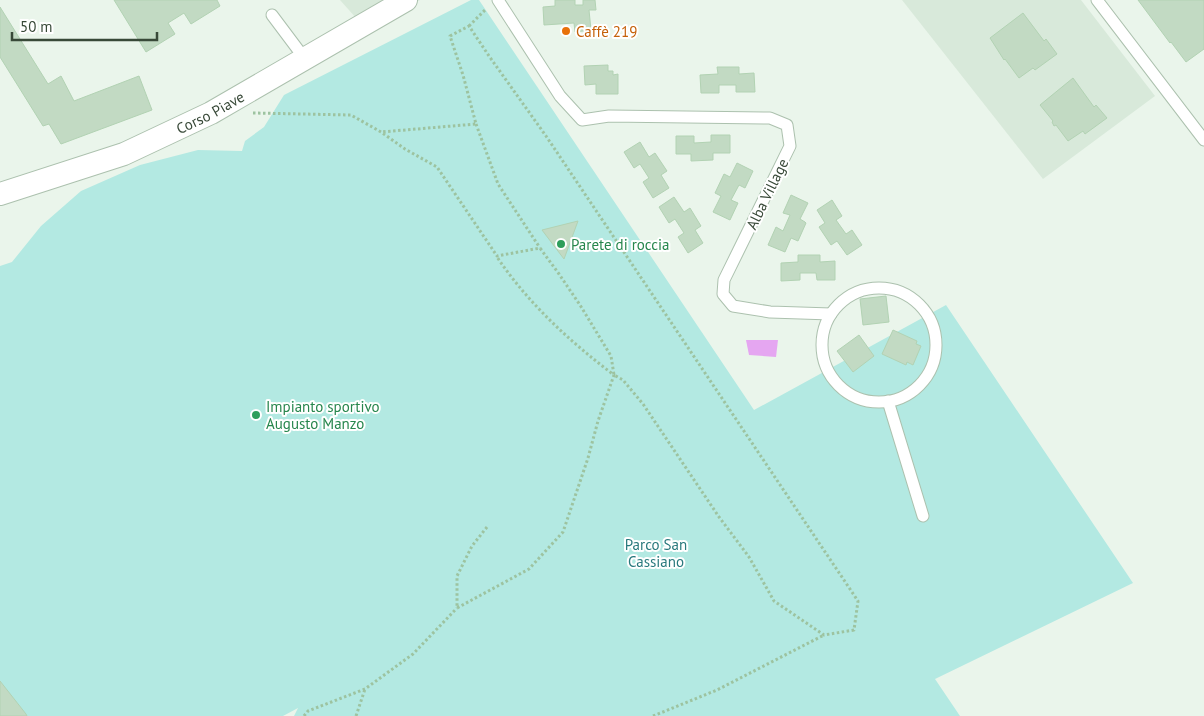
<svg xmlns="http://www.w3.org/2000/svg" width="1204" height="716" font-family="'PT Sans',sans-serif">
<rect width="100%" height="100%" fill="#eaf5eb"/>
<g fill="#d8e9da">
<polygon points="340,0 420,0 366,29"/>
<polygon points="902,0 1081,0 1155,96 1043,179"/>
</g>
<polygon fill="#b3e9e2" points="471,0 479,0 754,410 946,305 1133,583 935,679 960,716 294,716 298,708 283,716 0,716 0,266 12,262 41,226 81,191 140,165 198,150 242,151 245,141 264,127 284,95"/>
<polygon fill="#e5a6f1" points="746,340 778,340 776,357 749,355"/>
<g fill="#c2dac3" stroke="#b2d2b3">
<polygon points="114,0 217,0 220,6 191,24 184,13 168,23 175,34 146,52"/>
<polygon points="555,0 575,0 575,5 583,5 583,0 595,0 596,10 589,10 591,30 575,32 574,23 544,25 543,7 555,6"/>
<polygon points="1138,0 1204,0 1204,49 1186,62 1171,42 1170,43"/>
<polygon points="0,7 48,84 61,76 74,101 139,76 152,110 61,144 49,124 43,126 0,57"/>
<polygon points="1023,13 1044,41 1046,39 1057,54 1035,70 1033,68 1019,78 1005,59 1004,60 990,38"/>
<polygon points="608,65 608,71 613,71 613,75 618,74 618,94 596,94 596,84 585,85 584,66"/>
<polygon points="717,67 739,67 739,74 754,73 755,92 736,92 736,85 719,85 719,93 701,93 700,75 718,74"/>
<polygon points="1073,78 1094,107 1096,105 1107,118 1085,134 1083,131 1068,141 1056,125 1054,126 1052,122 1053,121 1040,105"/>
<polygon points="711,135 730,135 730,153 713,153 713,160 691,161 691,154 676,154 676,136 694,136 694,143 711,142"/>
<polygon points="640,142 649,157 655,153 667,171 661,175 669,188 653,198 643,182 649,178 640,164 634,168 624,152"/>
<polygon points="737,163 753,171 745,188 739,185 731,200 738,203 730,220 713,212 721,196 715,193 724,174 730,177"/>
<polygon points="791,195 808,203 800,219 805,222 806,223 798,241 791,238 785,252 768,245 776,227 783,231 790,215 783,213"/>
<polygon points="674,197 684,212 690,208 701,226 695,230 703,243 688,253 678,237 684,233 675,219 669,223 659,207"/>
<polygon points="832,200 842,216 836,220 846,234 852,230 862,245 847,255 837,241 831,245 819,227 825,223 817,210"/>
<polygon points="578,221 564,259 542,230"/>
<polygon points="798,255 820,255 820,262 835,261 835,280 817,280 816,273 800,273 800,280 781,281 781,263 798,262"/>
<polygon points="886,296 889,322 863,325 860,299"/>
<polygon points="893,330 917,341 916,344 921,346 913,365 907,362 906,365 882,354"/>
<polygon points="859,335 874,356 853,372 837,351"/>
<polygon points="0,681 26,714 27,716 0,716"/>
</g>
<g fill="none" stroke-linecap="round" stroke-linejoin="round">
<g stroke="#acc1ae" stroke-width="13">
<g id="lane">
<polyline points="498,0 560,96 582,120 609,116 770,118 787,125 790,146 724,280 723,294 733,306 770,312 831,314"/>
<polyline points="1097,0 1204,140"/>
<polyline points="272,15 305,59"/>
<circle cx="879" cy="345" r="57"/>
<polyline points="888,401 923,516"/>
</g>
</g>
<g stroke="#acc1ae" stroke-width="24">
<g id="street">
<path id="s1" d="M0 194 124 154 211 113 406 0"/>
</g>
</g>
<g stroke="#9dc3a0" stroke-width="3" stroke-dasharray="2.5 2.5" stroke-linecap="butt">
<polyline points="469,26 486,9"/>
<polyline points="253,113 351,115 381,132 405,149 437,167 497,256 540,248 559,274 580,305 611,356 614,375 623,380 643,404 719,517 749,557 774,601 824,635 854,630 858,601 546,136 489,56 469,26 450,36 463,75 476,124 381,132"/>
<polyline points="476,124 498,184 540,248"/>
<path d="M487 527 472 546 457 576V608L529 569 563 532 588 458 598 421 614 375C569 341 528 303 497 257"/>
<polyline points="304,716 308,711 365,689 413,654 457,608"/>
<polyline points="356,716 365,689"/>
<polyline points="653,716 717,690 824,635"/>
</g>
<use href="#lane" stroke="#fff" stroke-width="11"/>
<use href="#street" stroke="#fff" stroke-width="22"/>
</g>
<circle fill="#e8710a" stroke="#fff" stroke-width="2" cx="566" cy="31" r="5"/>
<g fill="#2e9e5b" stroke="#fff" stroke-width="2">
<circle cx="561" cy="244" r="5"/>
<circle cx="256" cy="415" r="5"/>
</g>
<g text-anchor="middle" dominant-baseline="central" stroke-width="4" stroke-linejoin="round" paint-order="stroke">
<g font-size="15" fill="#c56008" stroke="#fff" text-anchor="start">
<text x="576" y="31">Caffè 219</text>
</g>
<g font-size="15" fill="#384938" stroke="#fff">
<text stroke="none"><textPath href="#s1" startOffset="226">Corso Piave</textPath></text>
<text transform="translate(767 194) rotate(-64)">Alba Village</text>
</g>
<g font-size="15" fill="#27864d" stroke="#fff" text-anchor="start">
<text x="571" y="244">Parete di roccia</text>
<text x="266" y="406">Impianto sportivo<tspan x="266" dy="17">Augusto Manzo</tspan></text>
</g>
<g font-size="15" fill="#29797d" stroke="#fff">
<text x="656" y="544">Parco San<tspan x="656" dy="17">Cassiano</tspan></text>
</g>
</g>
<path d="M12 32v8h145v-8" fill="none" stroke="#384938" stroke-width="2.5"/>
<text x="20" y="32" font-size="15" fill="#384938" stroke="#ffffff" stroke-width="4" paint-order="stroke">50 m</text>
</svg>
